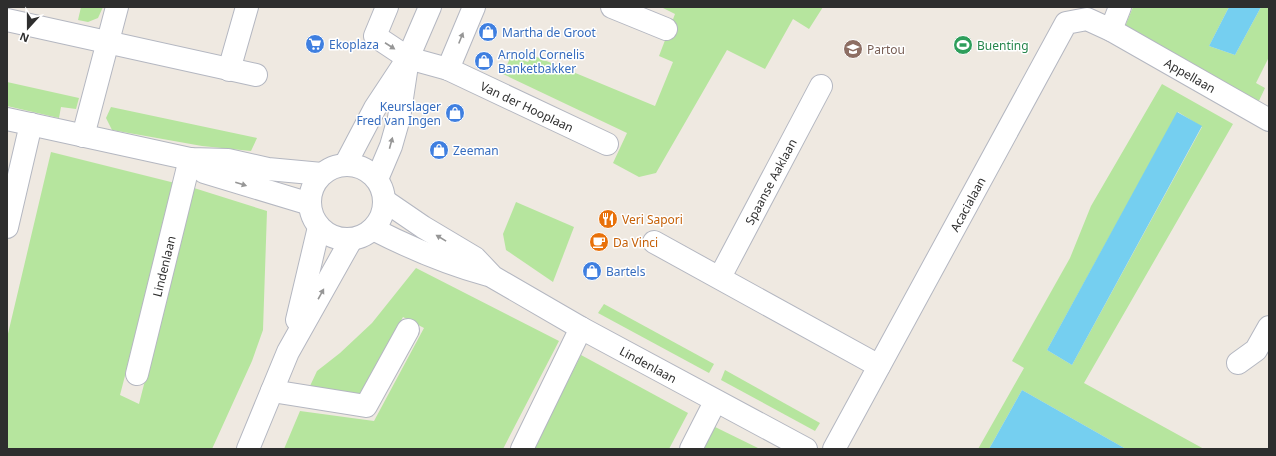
<svg xmlns="http://www.w3.org/2000/svg" width="1276" height="456" font-family="'Noto Sans',sans-serif">
<rect width="100%" height="100%" fill="#efe9e1"/>
<g fill="#b6e59e" fill-rule="evenodd">
<polygon points="81,7 103,7 98,18 88,22 78,20"/>
<polygon points="661,7 823,7 809,29 793,19 765,69 727,50 656,173 639,177 613,163 627,133 503,74 511,56 528,62 532,55 655,106 673,62 659,56 675,14"/>
<polygon points="1133,7 1229,7 1209,46 1235,55 1261,7 1269,7 1269,57 1256,83 1265,88 1258,103 1124,29"/>
<polygon points="7,82 79,98 76,109 61,107 59,118 7,106"/>
<path d="M1162 84 1233 124 1084 383 1204 449H1126L1022 390 989 449H978L1024 368 1012 361 1070 258 1091 206ZM1178 112 1202 127 1072 365 1047 350Z"/>
<polygon points="111,107 257,138 251,151 202,146 112,130 106,118"/>
<polygon points="51,152 175,183 120,395 139,404 194,188 267,211 263,330 252,361 212,449 7,449 7,338"/>
<polygon points="516,202 574,227 553,282 506,250 503,234"/>
<polygon points="416,268 559,341 503,449 284,449 300,411 374,421 424,328 403,317 360,395 310,386 317,371 340,353 372,323"/>
<polygon points="604,304 714,364 709,373 598,313"/>
<polygon points="581,355 688,413 669,449 533,449"/>
<polygon points="725,370 820,423 815,431 721,380"/>
<polygon points="709,424 760,449 695,449"/>
</g>
<g fill="#75cff0">
<polygon points="1229,7 1261,7 1235,55 1209,46"/>
<polygon points="1177,112 1202,126 1072,365 1047,350"/>
<polygon points="1022,390 1126,449 989,449"/>
</g>
<g fill="none" stroke-linecap="round" stroke-linejoin="round">
<g stroke="#b4b7c1" stroke-width="24">
<g id="street">
<path id="s1" d="M387 7 375 36 408 58 448 69 607 144"/>
<polyline points="612,7 666,29"/>
<polyline points="7,20 256,75"/>
<polyline points="1111,30 1120,7"/>
<polyline points="448,69 474,7"/>
<polyline points="229,70 247,7"/>
<polyline points="7,119 190,159 228,160 268,169 322,174"/>
<polyline points="83,136 117,7"/>
<polyline points="190,159 204,172 310,204"/>
<path id="s2" d="M385 201 423 227 475 258 493 277 581 328 806 449"/>
<polyline points="7,227 31,124"/>
<path d="M373 229C410 248 448 264 488 275"/>
<polyline points="654,242 879,366"/>
<path id="s3" d="M720 277 821 86"/>
<polyline points="1238,363 1256,350 1269,327"/>
<path id="s4" d="M137 374 190 159"/>
<polyline points="272,391 366,406 408,330"/>
<polyline points="522,449 581,328"/>
<polyline points="691,449 715,402"/>
<path id="s5" d="M834 449 1066 23 1087 19 1111 30 1269 120"/>
</g>
</g>
<g stroke="#b4b7c1" stroke-width="24">
<g id="secondary">
<circle cx="347" cy="202" r="37"/>
<polyline points="345,165 375,108 408,58 430,7"/>
<polyline points="377,179 391,146 399,118 407,65"/>
<polyline points="297,320 319,227"/>
<polyline points="248,449 288,352 351,240"/>
</g>
</g>
<use href="#street" stroke="#fff" stroke-width="22"/>
<use href="#secondary" stroke="#fff" stroke-width="22"/>
</g>
<defs><path id="oneway-solid" d="M-6-.8H1V-3.2L6.5 0L1 3.2V.8H-6Z"/></defs>
<g fill="#969696">
<use href="#oneway-solid" transform="translate(461 38) rotate(-68)"/>
<use href="#oneway-solid" transform="translate(390 46) rotate(33)"/>
<use href="#oneway-solid" transform="translate(391 143) rotate(-75)"/>
<use href="#oneway-solid" transform="translate(241 184) rotate(17)"/>
<use href="#oneway-solid" transform="translate(441 238) rotate(-149)"/>
<use href="#oneway-solid" transform="translate(321 294) rotate(-61)"/>
</g>
<defs>
<g id="shop-disc" transform="scale(1)"><circle r="9.5" fill="#3f7fe0" stroke="#fff"/><path d="M-5-2.5h2.3a2.7 3.5 0 0 1 5.4 0H5L5.5 6h-11ZM-1.5-2.5h3a1.5 2.3 0 0 0-3 0Z" fill="#fff"/></g>
<g id="supermarket-disc" transform="scale(1)"><circle r="9.5" fill="#3f7fe0" stroke="#fff"/><path d="M-6-5.5h2.5l.6 2H6L4.5 2H-2.5L-4.4-4H-6ZM-1.5 3.2a1.3 1.3 0 1 0 .1 0ZM3 3.2a1.3 1.3 0 1 0 .1 0Z" fill="#fff"/></g>
<g id="stadium-disc" transform="scale(1)"><circle r="9.5" fill="#2e9e5b" stroke="#fff"/><path d="M0-5a6.5 5 0 1 0 0 10a6.5 5 0 1 0 0-10ZM-3.5-1.8h7v3.6h-7Z" fill="#fff"/></g>
<g id="school-disc" transform="scale(1)"><circle r="9.5" fill="#8d6e63" stroke="#fff"/><path d="M0-5L7-2L0 1L-7-2ZM-4 1L0 2.5L4 1V4Q0 6-4 4Z" fill="#fff"/></g>
<g id="restaurant-disc" transform="scale(1)"><circle r="9.5" fill="#e8710a" stroke="#fff"/><path d="M-5-6h1v4h1v-4h1v4h1v-4h1v5L-1.5 .5V6h-2V.5L-5-1ZM5-6V6H3V1.5H1.5Q1.5-4 5-6Z" fill="#fff"/></g>
<g id="cafe-disc" transform="scale(1)"><circle r="9.5" fill="#e8710a" stroke="#fff"/><path d="M-5.5-4.5H6V0H3Q3 3.5 0 3.5H-2.5Q-5.5 3.5-5.5 0ZM3-3.2v2h1.7v-2ZM-6 4.5H4V6H-6Z" fill="#fff"/></g>
</defs>
<g fill-rule="evenodd">
<use href="#shop-disc" x="488" y="32"/>
<use href="#supermarket-disc" x="315" y="44"/>
<use href="#stadium-disc" x="963" y="45"/>
<use href="#school-disc" x="853" y="49"/>
<use href="#shop-disc" x="484" y="61"/>
<use href="#shop-disc" x="455" y="113"/>
<use href="#shop-disc" x="439" y="150"/>
<use href="#restaurant-disc" x="608" y="219"/>
<use href="#cafe-disc" x="599" y="242"/>
<use href="#shop-disc" x="592" y="271"/>
</g>
<g text-anchor="middle" dominant-baseline="central" stroke-width="3" stroke-linejoin="round" paint-order="stroke">
<g font-size="12" fill="#366cbe" stroke="#fff" text-anchor="start">
<text x="502" y="32">Martha de Groot</text>
<text x="329" y="44">Ekoplaza</text>
<text x="498" y="54">Arnold Cornelis<tspan x="498" dy="14">Banketbakker</tspan></text>
<text x="441" y="106" text-anchor="end">Keurslager<tspan x="441" dy="14">Fred van Ingen</tspan></text>
<text x="453" y="150">Zeeman</text>
<text x="606" y="271">Bartels</text>
</g>
<g font-size="12" fill="#27864d" stroke="#fff" text-anchor="start">
<text x="977" y="45">Buenting</text>
</g>
<g font-size="12" fill="#785e54" stroke="#fff" text-anchor="start">
<text x="867" y="49">Partou</text>
</g>
<g font-size="12" fill="#2e2e2e" stroke="#fff">
<text stroke="none"><textPath href="#s5" startOffset="624">Appellaan</textPath></text>
<text stroke="none"><textPath href="#s1" startOffset="200">Van der Hooplaan</textPath></text>
<text stroke="none"><textPath href="#s3" startOffset="108">Spaanse Aaklaan</textPath></text>
<text stroke="none"><textPath href="#s5" startOffset="279">Acacialaan</textPath></text>
<text stroke="none"><textPath href="#s4" startOffset="111">Lindenlaan</textPath></text>
<text stroke="none"><textPath href="#s2" startOffset="311">Lindenlaan</textPath></text>
</g>
<g font-size="12" fill="#c56008" stroke="#fff" text-anchor="start">
<text x="622" y="219">Veri Sapori</text>
<text x="613" y="242">Da Vinci</text>
</g>
</g>
<rect width="1276" height="456" fill="none" stroke="#2e2e2e" stroke-width="16"/>
<g transform="translate(28 28) rotate(201)" stroke="#ffffff" stroke-width="3" paint-order="stroke">
<path d="M0-3L7 15L0 10L-7 15Z" fill="#2e2e2e"/>
<text y="-6" font-size="11" font-weight="bold" text-anchor="middle" fill="#2e2e2e">N</text>
</g>
</svg>
